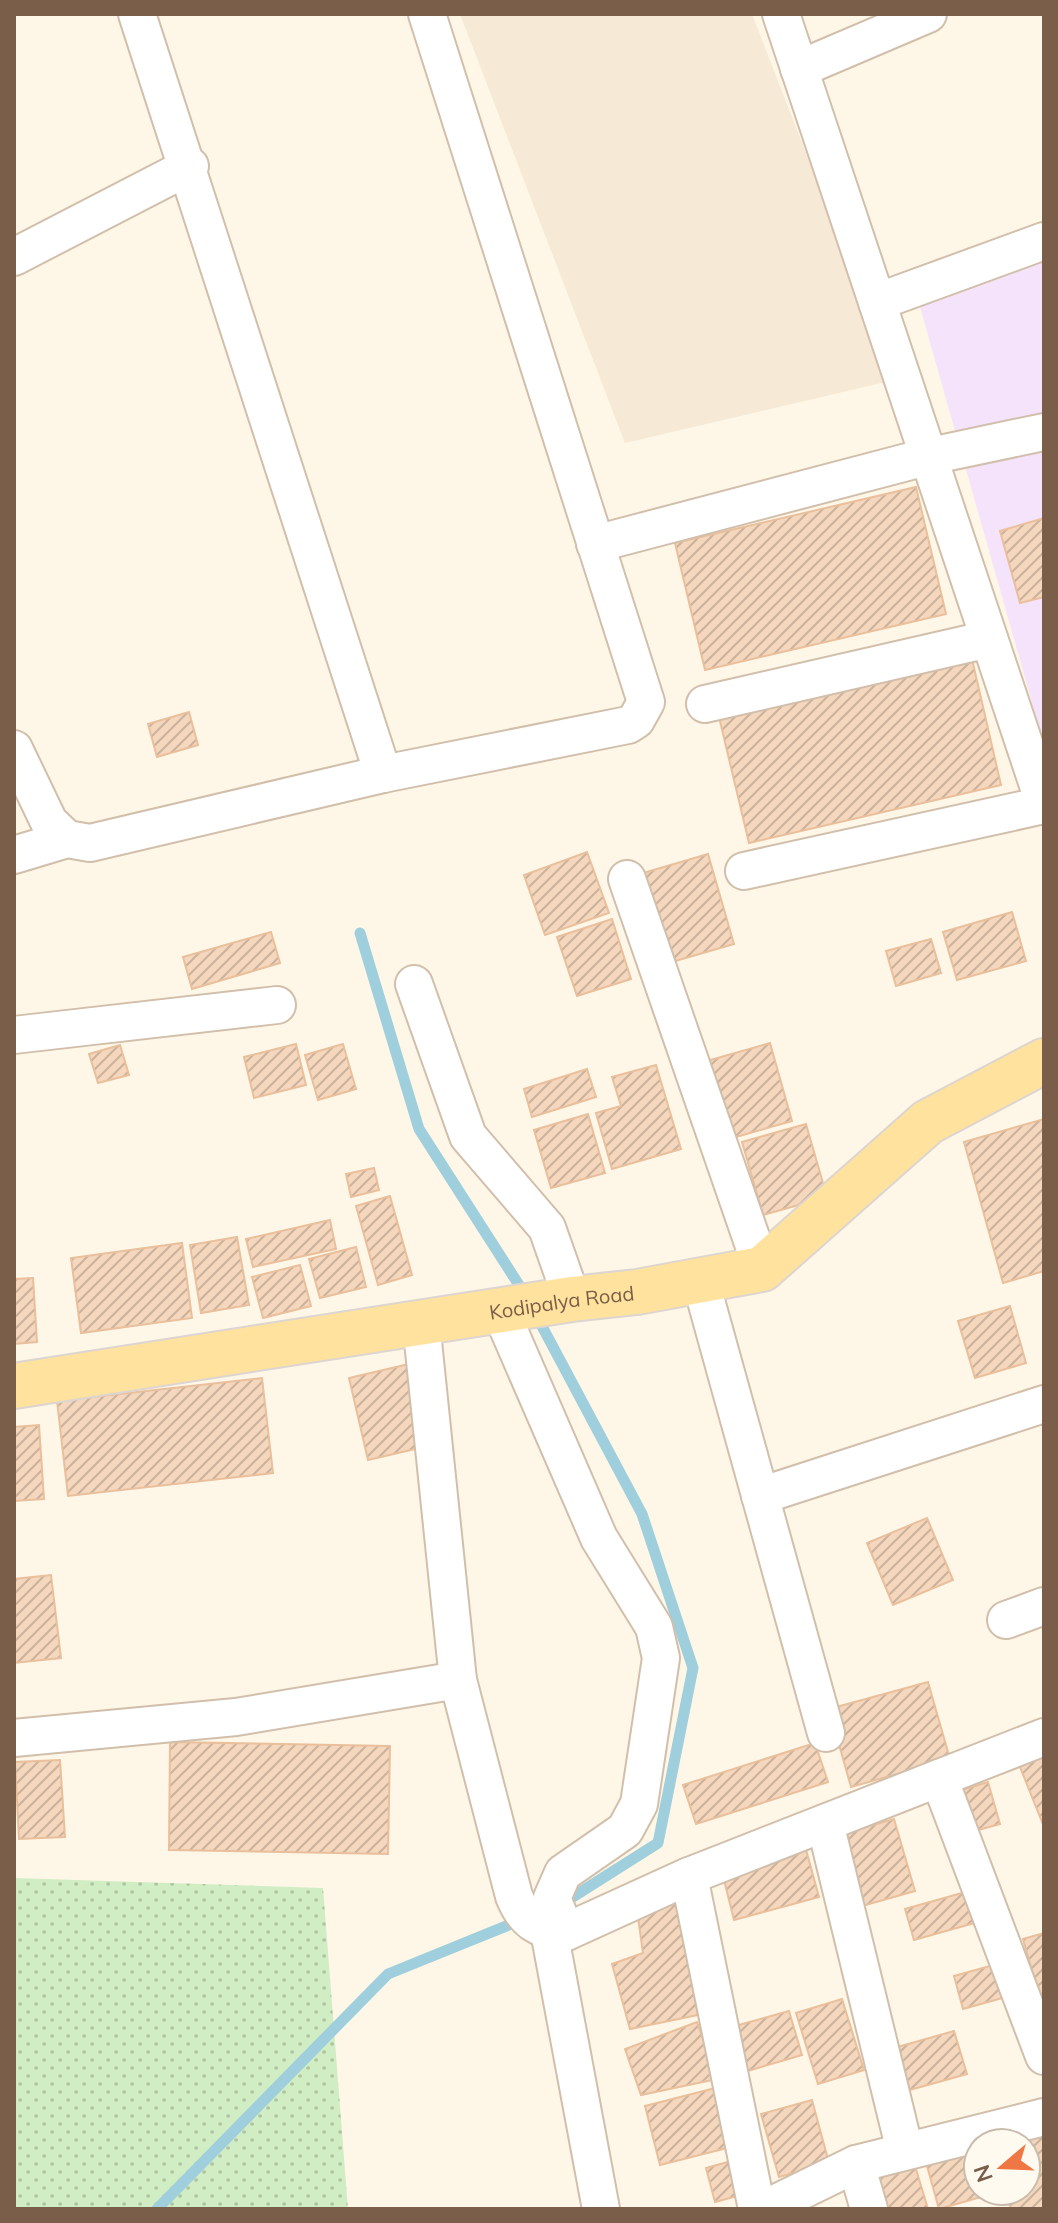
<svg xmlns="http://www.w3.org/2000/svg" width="1058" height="2223" font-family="Mulish,sans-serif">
<defs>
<pattern id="grass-dots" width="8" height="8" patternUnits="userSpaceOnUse" patternTransform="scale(2)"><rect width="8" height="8" fill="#d1edc4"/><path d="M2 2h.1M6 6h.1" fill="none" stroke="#afc3a1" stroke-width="1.8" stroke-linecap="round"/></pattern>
<pattern id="building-hatch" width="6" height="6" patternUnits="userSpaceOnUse" patternTransform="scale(2)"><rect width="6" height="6" fill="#f5d7bd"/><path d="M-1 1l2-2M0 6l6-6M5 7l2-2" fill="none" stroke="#cbb29c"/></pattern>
</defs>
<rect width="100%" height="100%" fill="#fef7e7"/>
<polygon fill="#f6e9d5" points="460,14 752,14 894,380 625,443"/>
<polygon fill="#f4e3fa" points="1044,262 1044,745 920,307"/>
<polygon fill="url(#grass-dots)" points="14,1878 323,1888 348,2209 14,2209"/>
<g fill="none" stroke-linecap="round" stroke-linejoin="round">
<g stroke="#9fcedc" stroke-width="11">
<polyline points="360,933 419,1129 526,1296"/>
<polyline points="536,1315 642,1514 693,1668 658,1843 560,1905"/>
<polyline points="157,2209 388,1974 521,1920"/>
</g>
</g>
<g fill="url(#building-hatch)" stroke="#e9bf9c" stroke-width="2">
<polygon points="916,487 946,614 705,670 675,543"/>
<polygon points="1044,518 1044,597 1020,603 1000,531"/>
<polygon points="972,659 1001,785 749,843 719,717"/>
<polygon points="189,712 198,745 157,757 148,724"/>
<polygon points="587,852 609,913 545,935 524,875"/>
<polygon points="708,854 734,944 665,964 640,874"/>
<polygon points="1012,912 1026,961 957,980 943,932"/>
<polygon points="612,919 631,979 577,996 557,937"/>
<polygon points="271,932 280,963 192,989 183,957"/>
<polygon points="931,939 941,973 896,986 886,951"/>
<polygon points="770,1043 792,1121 729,1139 707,1061"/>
<polygon points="296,1044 306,1085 254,1098 244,1057"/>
<polygon points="343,1044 356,1089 318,1100 305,1055"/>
<polygon points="120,1045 129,1075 98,1083 89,1054"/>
<polygon points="656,1065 681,1149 612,1169 596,1113 621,1106 612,1077"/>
<polygon points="587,1069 596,1097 532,1117 524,1089"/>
<polygon points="588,1114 605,1173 551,1188 534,1130"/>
<polygon points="1044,1119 1044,1271 1003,1283 964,1142"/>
<polygon points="806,1124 827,1197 763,1215 742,1142"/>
<polygon points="374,1168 379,1190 351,1197 346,1174"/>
<polygon points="390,1196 412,1275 378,1285 356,1206"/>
<polygon points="330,1220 336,1249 253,1267 246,1239"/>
<polygon points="237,1237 249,1305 201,1313 190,1245"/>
<polygon points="182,1243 192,1318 81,1333 71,1258"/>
<polygon points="356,1247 366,1287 320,1298 309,1259"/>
<polygon points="300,1265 311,1306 263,1318 252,1277"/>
<polygon points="33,1278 37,1342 14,1344 14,1279"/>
<polygon points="1010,1306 1026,1363 975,1378 958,1321"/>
<polygon points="409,1364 428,1446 368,1460 349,1378"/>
<polygon points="262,1378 273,1473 68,1496 57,1401"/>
<polygon points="39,1425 44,1499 14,1501 14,1427"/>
<polygon points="927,1518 953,1580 893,1605 867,1543"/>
<polygon points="51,1575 61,1658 14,1663 14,1579"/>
<polygon points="928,1682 950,1759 851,1787 829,1709"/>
<polygon points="170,1742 390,1746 388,1854 169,1850"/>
<polygon points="815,1743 828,1782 696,1824 683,1785"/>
<polygon points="1044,1746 1044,1827 1016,1757"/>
<polygon points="60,1760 65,1837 19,1839 15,1762"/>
<polygon points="988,1782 1000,1824 971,1832 959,1791"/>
<polygon points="894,1819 915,1891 862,1906 842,1834"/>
<polygon points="805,1846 819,1897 734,1920 721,1868"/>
<polygon points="969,1891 978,1922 914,1940 905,1909"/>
<polygon points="675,1897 698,2015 630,2029 612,1964 643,1953 636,1903"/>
<polygon points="1044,1933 1044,2012 1023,1939"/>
<polygon points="997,1964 1006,1997 963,2009 954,1976"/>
<polygon points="842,1999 864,2070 818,2084 796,2013"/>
<polygon points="789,2011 802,2055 741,2073 728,2028"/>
<polygon points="697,2022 717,2079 641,2095 625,2049"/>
<polygon points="954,2031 967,2074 899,2093 887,2050"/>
<polygon points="727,2085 743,2144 660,2165 645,2106"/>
<polygon points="812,2100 829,2163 779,2177 761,2114"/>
<polygon points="1044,2127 1044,2209 1011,2209 1005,2191 1026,2191 1026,2143 992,2143"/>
<polygon points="978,2143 978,2191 995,2193 939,2209 925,2159"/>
<polygon points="912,2156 928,2209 877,2209 865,2169"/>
<polygon points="735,2160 745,2194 715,2202 706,2168"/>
</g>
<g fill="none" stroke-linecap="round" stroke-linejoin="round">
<g stroke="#d1bfab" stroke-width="40">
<g id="minor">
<polyline points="137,14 383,774"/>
<polyline points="781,14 1044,803"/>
<polyline points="799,69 928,14"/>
<polyline points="14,257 190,166"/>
<polyline points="877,302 1044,241"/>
<polyline points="595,544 930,456 1044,432"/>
<polyline points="705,704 989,639"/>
<polyline points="14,749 49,822 67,839 90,843 383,774 628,725 636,720 646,702 427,14"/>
<polyline points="14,855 67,839"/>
<polyline points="744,871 1044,805"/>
<polyline points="627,879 762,1269"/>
<polyline points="414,984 468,1136 547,1228 572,1299"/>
<polyline points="14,1035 277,1005"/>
<polyline points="700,1279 826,1733"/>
<polyline points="500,1310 599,1538 654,1627 661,1658 639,1804 625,1830 563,1873 552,1898 566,1932"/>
<path d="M421 1322 458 1680 514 1896C524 1921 538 1931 566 1932L689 1876 1044 1737"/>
<polyline points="760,1496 1044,1404"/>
<polyline points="1006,1620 1044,1606"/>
<polyline points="14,1738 236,1717 458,1680"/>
<polyline points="939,1778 1044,2056"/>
<polyline points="825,1823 905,2151"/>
<polyline points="689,1876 757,2209"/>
<polyline points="549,1931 601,2209"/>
<polyline points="856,2164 869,2209"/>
<polyline points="764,2209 856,2164 1044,2117"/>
</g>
</g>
<g stroke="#dcd5d0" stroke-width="48">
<g id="major">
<path id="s1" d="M14 1386 572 1299 637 1292 762 1269 928 1122 1044 1061"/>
</g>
</g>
<use href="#minor" stroke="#fff" stroke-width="36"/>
<use href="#major" stroke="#ffe29d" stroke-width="44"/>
</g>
<g text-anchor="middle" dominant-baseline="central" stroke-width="7" stroke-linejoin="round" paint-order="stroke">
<g font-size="20" fill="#7a5e49" stroke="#fffaef">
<text stroke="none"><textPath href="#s1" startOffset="554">Kodipalya Road</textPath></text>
</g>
</g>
<rect width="1058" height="2223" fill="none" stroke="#7a5e49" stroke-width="32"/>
<g transform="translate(1002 2167) rotate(251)"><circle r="38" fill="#fffaef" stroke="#cabcad" stroke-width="2"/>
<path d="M0-6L14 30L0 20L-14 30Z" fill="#ef7744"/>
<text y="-12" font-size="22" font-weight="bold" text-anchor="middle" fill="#7a5e49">N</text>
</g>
</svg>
